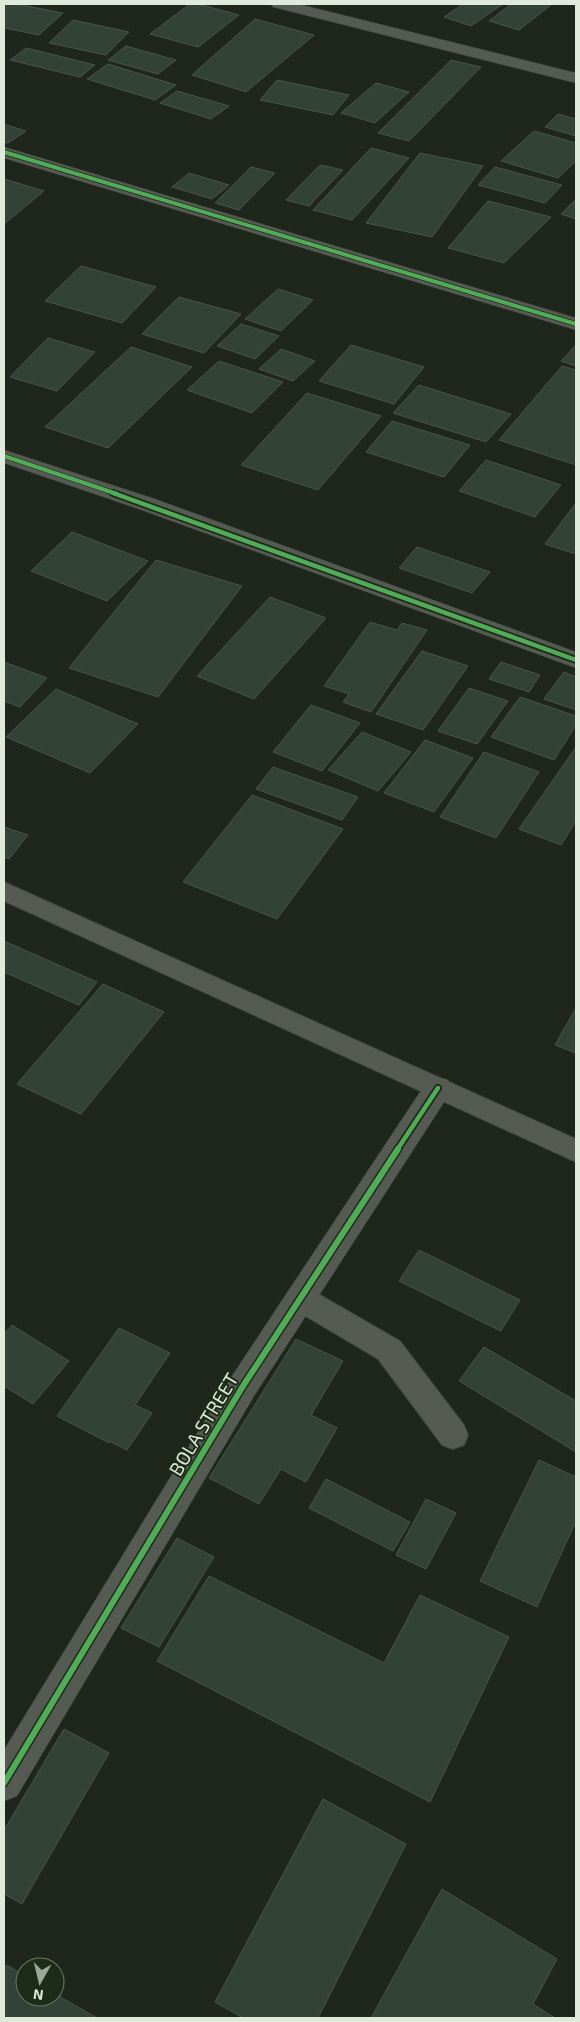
<svg xmlns="http://www.w3.org/2000/svg" width="580" height="2022" font-family="'Exo 2',sans-serif">
<rect width="100%" height="100%" fill="#1f271c"/>
<g fill="#334237" stroke="#4b534a">
<polygon points="4,4 16,4 63,13 39,35 4,28"/>
<polygon points="190,4 198,4 239,15 198,47 150,34"/>
<polygon points="463,4 503,4 471,26 444,17"/>
<polygon points="511,4 552,4 519,30 489,21"/>
<polygon points="255,19 314,35 246,92 192,75"/>
<polygon points="73,20 129,32 106,55 49,43"/>
<polygon points="126,46 176,60 158,74 108,60"/>
<polygon points="26,48 95,65 80,77 10,60"/>
<polygon points="451,60 481,67 409,141 378,133"/>
<polygon points="108,64 176,85 155,100 87,79"/>
<polygon points="277,80 349,95 333,115 260,100"/>
<polygon points="376,83 409,92 375,123 341,113"/>
<polygon points="177,91 229,106 211,119 160,103"/>
<polygon points="558,114 576,119 576,136 545,127"/>
<polygon points="4,124 26,131 8,143 4,142"/>
<polygon points="534,131 576,143 576,161 558,178 501,161"/>
<polygon points="371,148 409,158 352,220 313,210"/>
<polygon points="420,153 483,166 432,237 366,223"/>
<polygon points="320,165 343,170 309,206 286,200"/>
<polygon points="251,167 275,173 239,210 215,203"/>
<polygon points="495,167 562,185 545,203 478,185"/>
<polygon points="189,173 229,185 212,199 172,187"/>
<polygon points="4,179 44,191 4,224"/>
<polygon points="576,199 576,219 561,214"/>
<polygon points="488,201 551,217 504,263 448,248"/>
<polygon points="81,266 156,287 122,323 45,301"/>
<polygon points="278,289 313,300 281,331 245,319"/>
<polygon points="179,297 241,314 204,353 142,334"/>
<polygon points="241,324 276,335 279,336 255,359 217,346"/>
<polygon points="48,338 95,352 57,391 10,377"/>
<polygon points="351,345 424,367 394,404 319,381"/>
<polygon points="576,345 576,366 561,361"/>
<polygon points="131,347 192,367 108,448 45,427"/>
<polygon points="281,349 315,361 293,381 259,369"/>
<polygon points="219,361 283,382 252,413 187,390"/>
<polygon points="562,366 576,370 576,465 499,440"/>
<polygon points="419,385 511,414 486,442 393,413"/>
<polygon points="307,393 381,416 318,490 241,465"/>
<polygon points="392,421 470,445 444,477 366,452"/>
<polygon points="486,460 561,485 535,517 459,491"/>
<polygon points="576,503 576,554 545,544"/>
<polygon points="72,532 148,561 107,601 31,571"/>
<polygon points="417,547 490,572 472,593 399,568"/>
<polygon points="156,560 242,586 158,697 69,668"/>
<polygon points="270,597 326,618 254,699 197,676"/>
<polygon points="370,622 397,630 402,623 427,630 371,712 343,702 349,694 324,686"/>
<polygon points="422,651 468,666 423,730 376,714"/>
<polygon points="4,662 47,678 20,707 4,701"/>
<polygon points="501,662 540,675 529,692 489,679"/>
<polygon points="564,672 576,677 576,710 544,699"/>
<polygon points="469,688 508,701 477,744 438,731"/>
<polygon points="56,689 138,724 90,773 6,737"/>
<polygon points="520,697 576,716 576,725 554,760 491,737"/>
<polygon points="311,705 360,723 322,771 273,752"/>
<polygon points="362,732 411,752 378,791 328,770"/>
<polygon points="425,740 473,758 434,812 384,793"/>
<polygon points="576,747 576,821 561,845 519,829"/>
<polygon points="484,752 539,772 496,838 440,817"/>
<polygon points="273,767 358,797 342,820 256,789"/>
<polygon points="252,795 343,829 277,919 183,882"/>
<polygon points="4,827 28,835 9,859 4,857"/>
<polygon points="4,941 97,982 79,1005 4,972"/>
<polygon points="103,984 164,1012 81,1114 17,1084"/>
<polygon points="576,1008 576,1053 555,1045"/>
<polygon points="419,1250 520,1300 501,1331 399,1281"/>
<polygon points="12,1325 69,1361 33,1404 4,1386 4,1334"/>
<polygon points="119,1328 170,1353 135,1405 152,1413 127,1450 109,1441 109,1443 57,1416"/>
<polygon points="296,1339 343,1361 311,1415 337,1428 306,1482 281,1469 259,1504 209,1478"/>
<polygon points="484,1347 576,1401 576,1452 459,1381"/>
<polygon points="539,1460 576,1477 576,1521 537,1607 480,1581"/>
<polygon points="326,1479 410,1522 393,1551 309,1508"/>
<polygon points="426,1499 456,1513 426,1569 396,1555"/>
<polygon points="177,1538 214,1557 159,1647 121,1628"/>
<polygon points="209,1576 384,1663 420,1595 509,1637 430,1802 157,1661"/>
<polygon points="64,1729 109,1753 22,1904 4,1894 4,1830"/>
<polygon points="323,1799 406,1844 318,2018 243,2018 215,2002"/>
<polygon points="442,1889 557,1959 533,2004 555,2018 371,2018"/>
<polygon points="7,1965 25,1976 25,1997 55,1997 55,1994 97,2018 4,2018 4,1970"/>
</g>
<g fill="none" stroke-linecap="round" stroke-linejoin="round">
<g stroke="#3c433a" stroke-width="2">
<g id="lane">
<polygon points="4,882 576,1139 576,1162 4,901"/>
<polygon points="300,1286 310,1289 400,1341 464,1425 468,1435 464,1445 453,1449 442,1445 378,1359 290,1307 285,1298 290,1289"/>
</g>
</g>
<g stroke="#3c433a" stroke-width="1">
<g id="street">
<polygon points="271,4 298,4 576,73 576,83 273,7"/>
<polygon points="4,147 576,318 576,330 4,158"/>
<polygon points="4,450 155,499 576,652 576,668 139,509 4,463"/>
<polygon points="438,1077 448,1080 452,1088 448,1096 254,1396 17,1796 4,1801 4,1750 232,1376 428,1080"/>
</g>
</g>
<use href="#lane" fill="#555b52" fill-rule="evenodd"/>
<use href="#street" fill="#555b52" fill-rule="evenodd"/>
<g stroke="#1d2c17" stroke-width="5.5">
<g id="cycleway-far2">
<polyline points="4,152 576,324"/>
<polyline points="4,456 117,494"/>
</g>
</g>
<g stroke="#1d2c17" stroke-width="8">
<g id="cycleway-far1">
<polyline points="113,493 576,660"/>
<polyline points="397,1150 438,1088"/>
</g>
</g>
<g stroke="#1d2c17" stroke-width="9">
<polyline id="cycleway" points="4,1783 243,1386 398,1149"/>
</g>
<use href="#cycleway-far2" stroke="#51ab58" stroke-width="4"/>
<use href="#cycleway-far1" stroke="#51ab58" stroke-width="4.5"/>
<use href="#cycleway" stroke="#51ab58" stroke-width="6"/>
</g>
<g text-anchor="middle" dominant-baseline="central" stroke-width="4" stroke-linejoin="round" paint-order="stroke">
<g font-size="19" fill="#e0eadc" stroke="#1d2c17">
<text transform="translate(203 1424) rotate(-59)">BOLA STREET</text>
</g>
</g>
<rect width="580" height="2022" fill="none" stroke="#e0eadc" stroke-width="10"/>
<g transform="translate(40 1982) rotate(188)"><circle r="24" fill="#1d2c17" stroke="#6b7866"/>
<path d="M0-4L9 19L0 12L-9 19Z" fill="#9ca699"/>
<text y="-8" font-size="14" font-weight="bold" text-anchor="middle" fill="#e0eadc">N</text>
</g>
</svg>
